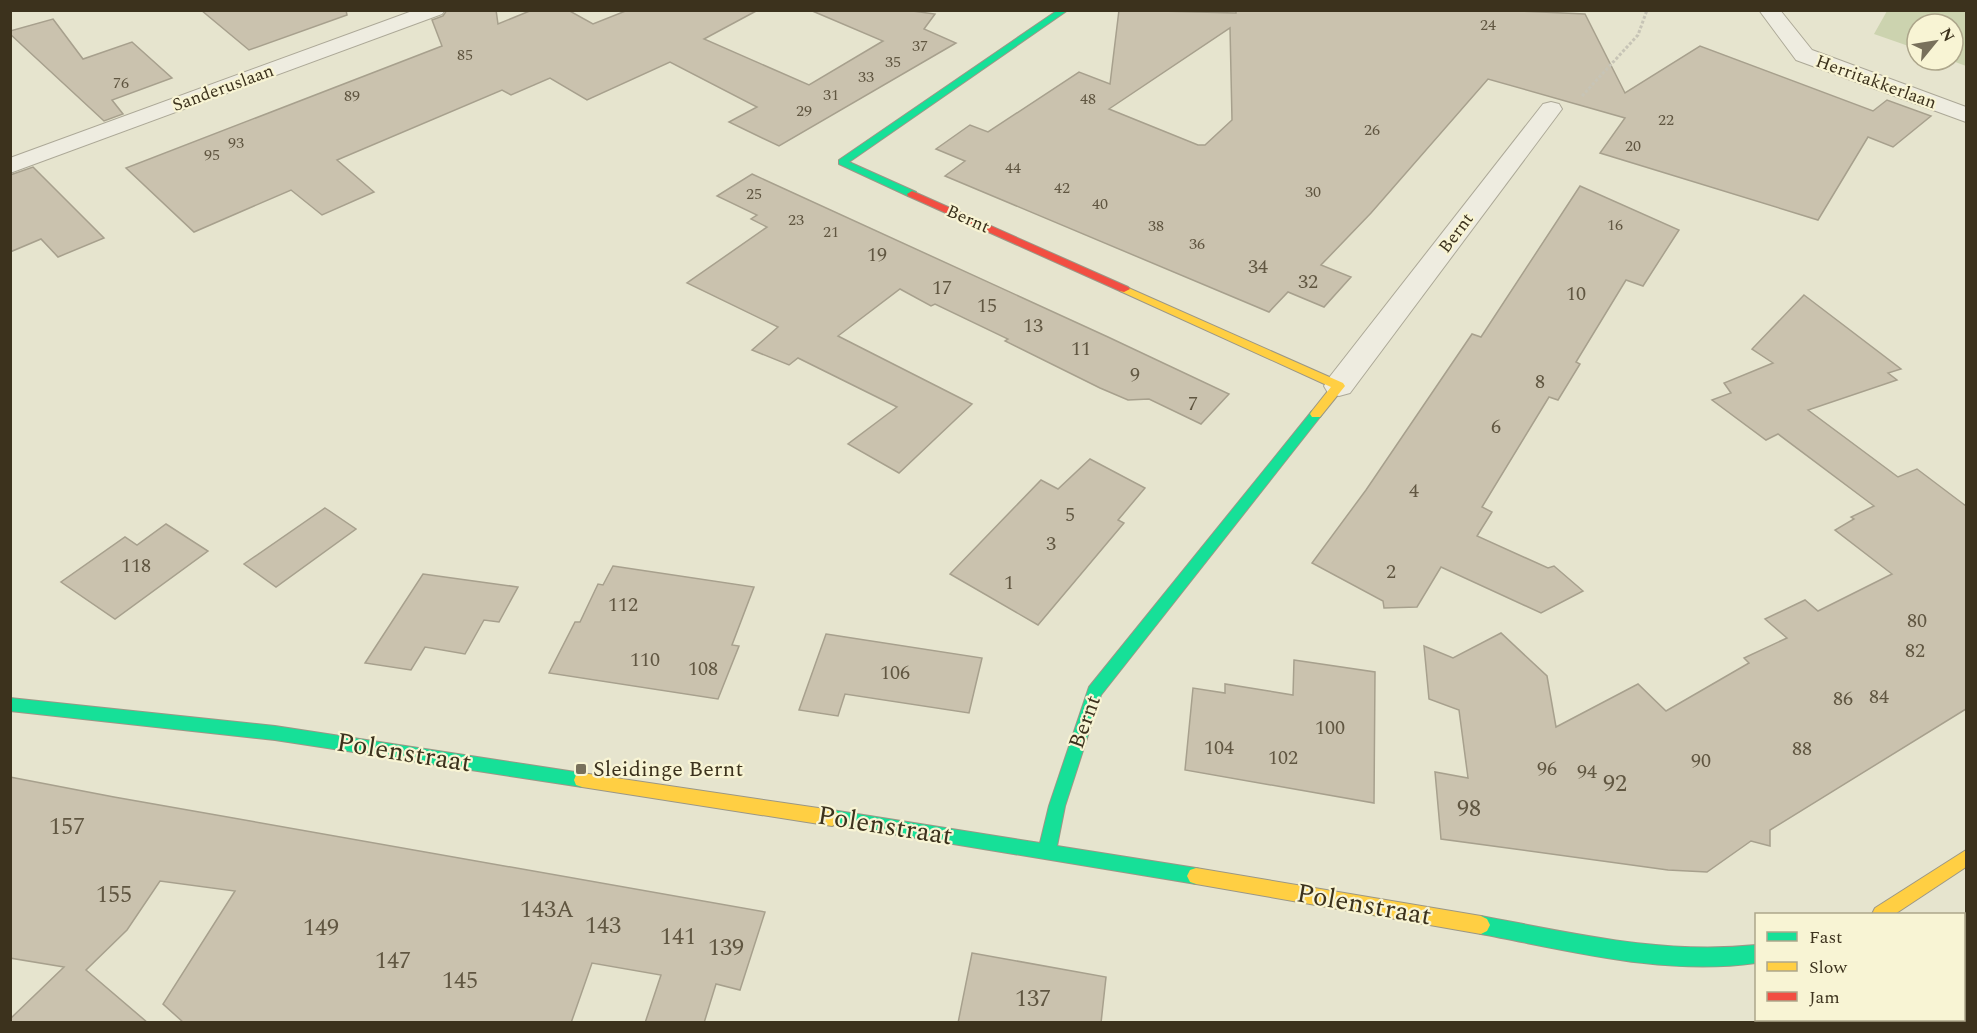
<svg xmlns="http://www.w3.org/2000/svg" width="1977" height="1033" font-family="Spectral,serif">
<rect width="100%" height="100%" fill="#e6e4ce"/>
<polygon fill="#ccd3af" points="1887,11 1966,11 1966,66 1950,60 1953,60 1953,24 1917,24 1917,49 1874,34"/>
<g fill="#cac2ae" stroke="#a7a08d" stroke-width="1.5" fill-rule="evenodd">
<polygon points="201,10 346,10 347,15 249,50"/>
<polygon points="447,10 496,10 498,24 532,10 568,10 593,24 628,10 758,10 704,39 809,85 883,41 810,10 905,10 935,14 924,29 956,43 779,146 729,122 757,107 670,62 587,100 550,78 511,95 502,90 337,160 374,192 322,215 291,190 194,232 126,168 442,46 432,20 443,16"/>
<path d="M1119 10 1236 13V10H1498L1585 14 1625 93 1700 46 1873 111 1887 100 1931 116 1893 147 1868 137 1818 220 1600 153 1625 118 1488 79 1371 213 1321 265 1351 277 1324 307 1288 292 1269 312 945 176 965 161 936 149 970 125 988 132 1079 72 1110 84ZM1230 28 1232 120 1205 145H1198L1109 109Z"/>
<polygon points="53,19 83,59 132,42 172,78 112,100 123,114 104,121 10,34 10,31"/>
<polygon points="33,167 104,238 58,257 41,239 10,252 10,175"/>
<polygon points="752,174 1108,337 1229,394 1201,424 1149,399 1128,400 1100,388 1005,341 1008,339 935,304 931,306 900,289 838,336 972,404 899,473 848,444 897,407 798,358 789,365 752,350 778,327 687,283 767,227 751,219 757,215 717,196"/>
<polygon points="1580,186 1679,230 1643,286 1626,280 1576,362 1580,364 1558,400 1549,397 1482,507 1492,512 1477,536 1548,568 1554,566 1583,591 1541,613 1441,567 1417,607 1384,608 1383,601 1312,563 1366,490 1472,334 1481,337"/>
<polygon points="1804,295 1901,369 1888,373 1897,380 1808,410 1898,477 1917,469 1966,506 1966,709 1770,830 1770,846 1751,841 1707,872 1668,870 1441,839 1435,772 1468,778 1459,710 1429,699 1424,646 1453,658 1501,633 1547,676 1556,727 1638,684 1666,711 1749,663 1744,658 1787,638 1765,619 1805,600 1818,611 1892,574 1835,530 1854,519 1851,517 1874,506 1778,434 1766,440 1712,400 1731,393 1724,383 1773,363 1752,349"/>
<polygon points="1090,459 1145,488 1118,520 1124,523 1038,625 950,574 1041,480 1058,489"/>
<polygon points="325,508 356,529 276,587 244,564"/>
<polygon points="166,524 208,551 115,619 61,582 125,537 137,545"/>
<polygon points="613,566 754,587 732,645 739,646 718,699 549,673 575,622 580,622 598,584 603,585"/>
<polygon points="423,574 518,587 499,622 484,620 465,654 425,647 411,670 365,663"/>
<polygon points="826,634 982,658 969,713 845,694 838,716 799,710"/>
<polygon points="1294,660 1375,672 1374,803 1185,770 1193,688 1225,693 1225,684 1293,695"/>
<polygon points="10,777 114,797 765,912 740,990 716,984 704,1023 645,1023 661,975 592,963 571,1023 184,1023 163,1004 235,891 160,881 127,930 86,970 148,1023 10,1023 10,1019 64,967 10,958"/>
<polygon points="972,953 1106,977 1101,1023 958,1023"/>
</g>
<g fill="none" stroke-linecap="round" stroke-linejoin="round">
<g stroke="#aca897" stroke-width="2">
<g id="street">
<polygon points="415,10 445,10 442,14 10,173 10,158"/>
<polygon points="1759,10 1780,10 1812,50 1966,107 1966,122 1796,60"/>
<polygon points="1551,102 1559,104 1562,109 1350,393 1339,396 1328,393 1324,386 1328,379 1543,104"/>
</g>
</g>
<g stroke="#9b9786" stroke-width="2">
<g id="fast">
<polygon points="1058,10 1068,10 849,162 916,192 916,196 908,196 839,164 839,160"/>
<polygon points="1316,410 1320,411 1322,414 1320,417 1101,695 1065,806 1057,846 1196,868 1202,870 1205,876 1202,882 1196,884 826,823 824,818 826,813 832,810 1040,843 1049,806 1089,687 1312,411"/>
<polygon points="10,698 275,726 582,773 588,775 590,780 588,785 582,787 275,740 10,711"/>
<path d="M1481 916C1573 933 1662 955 1756 945V963C1664 976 1572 951 1481 934L1475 931 1472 925 1475 919Z"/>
</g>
</g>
<g stroke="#9b9786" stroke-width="2">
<g id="slow">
<polygon points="1124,286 1343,383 1345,386 1320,417 1312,417 1310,414 1312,411 1331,387 1120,291 1120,287"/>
<polygon points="582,773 832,810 838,813 840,818 838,823 832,826 582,787 576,785 574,780 576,775"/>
<polygon points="1966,850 1966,867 1895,914 1872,914 1875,908"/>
<polygon points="1196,868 1481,916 1487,919 1490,925 1487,931 1481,934 1196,884 1190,882 1187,876 1190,870"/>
</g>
</g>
<g stroke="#9b9786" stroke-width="2">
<polygon id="jam" points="912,191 1128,287 1130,289 1124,292 1120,291 908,196 907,194"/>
</g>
<polyline stroke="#c7c4b6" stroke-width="3" stroke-dasharray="3 2" stroke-linecap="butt" points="1582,96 1638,35 1647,10"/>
<use href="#street" fill="#eeece0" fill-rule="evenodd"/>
<use href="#fast" fill="#16e098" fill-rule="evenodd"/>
<use href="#slow" fill="#ffcf43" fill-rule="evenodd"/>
<use href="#jam" fill="#f24e42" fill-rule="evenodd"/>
</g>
<rect fill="#78705b" stroke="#f8f4d4" stroke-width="2" x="575" y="763" width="12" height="12" rx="3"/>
<g text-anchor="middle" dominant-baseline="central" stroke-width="4.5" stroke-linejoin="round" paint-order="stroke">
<g font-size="16" fill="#605641">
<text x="1488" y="25">24</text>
<text x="920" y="46">37</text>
<text x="465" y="55">85</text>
<text x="893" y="62">35</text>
<text x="866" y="77">33</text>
<text x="121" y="83">76</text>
<text x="831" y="95">31</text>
<text x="352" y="96">89</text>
<text x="1088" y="99">48</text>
<text x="804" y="111">29</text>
<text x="1666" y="120">22</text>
<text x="1372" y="130">26</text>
<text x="236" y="143">93</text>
<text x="1633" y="146">20</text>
<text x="212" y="155">95</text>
<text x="1013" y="168">44</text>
<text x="1062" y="188">42</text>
<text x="1313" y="192">30</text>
<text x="754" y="194">25</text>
<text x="1100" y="204">40</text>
<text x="796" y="220">23</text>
<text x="1615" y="225">16</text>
<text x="1156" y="226">38</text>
<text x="831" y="232">21</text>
<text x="1197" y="244">36</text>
</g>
<g font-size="18" fill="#3c321d" stroke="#f8f4d4">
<text transform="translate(1876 82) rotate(20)">Herritakkerlaan</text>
<text transform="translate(223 88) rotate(-20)">Sanderuslaan</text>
<text transform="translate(968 219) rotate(24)">Bernt</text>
<text transform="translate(1456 233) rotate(-53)">Bernt</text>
</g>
<g font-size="20" fill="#605641">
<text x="877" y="255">19</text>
<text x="1258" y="267">34</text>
<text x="1308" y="282">32</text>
<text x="942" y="288">17</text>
<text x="1576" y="294">10</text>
<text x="987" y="306">15</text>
<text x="1033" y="326">13</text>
<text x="1081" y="349">11</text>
<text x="1135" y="375">9</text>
<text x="1540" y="382">8</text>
<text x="1193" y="404">7</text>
<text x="1496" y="427">6</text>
<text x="1414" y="491">4</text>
<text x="1070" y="515">5</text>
<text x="1051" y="544">3</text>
<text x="136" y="566">118</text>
<text x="1391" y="572">2</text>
<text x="1009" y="583">1</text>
<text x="623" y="605">112</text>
<text x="1917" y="621">80</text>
<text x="1915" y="651">82</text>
<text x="645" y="660">110</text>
<text x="703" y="669">108</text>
<text x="895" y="673">106</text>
<text x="1879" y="697">84</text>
<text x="1843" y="699">86</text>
<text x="1330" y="728">100</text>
<text x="1219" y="748">104</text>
<text x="1802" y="749">88</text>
<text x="1283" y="758">102</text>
<text x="1701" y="761">90</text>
<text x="1547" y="769">96</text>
<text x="1587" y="772">94</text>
</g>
<g font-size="22" fill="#3c321d" stroke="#f8f4d4">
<text transform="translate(1085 722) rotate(-70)">Bernt</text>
</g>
<g font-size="22" fill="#3c321d" stroke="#f8f4d4" text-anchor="start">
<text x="593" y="769">Sleidinge Bernt</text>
</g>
<g font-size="24" fill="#605641">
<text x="1615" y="784">92</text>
<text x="1469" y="809">98</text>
<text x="67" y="827">157</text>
<text x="114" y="895">155</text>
<text x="547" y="910">143A</text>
<text x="603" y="926">143</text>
<text x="321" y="928">149</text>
<text x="678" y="937">141</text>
<text x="726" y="948">139</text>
<text x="393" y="961">147</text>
<text x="460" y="981">145</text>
<text x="1033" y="999">137</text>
</g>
<g font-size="27" fill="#3c321d" stroke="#f8f4d4">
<text transform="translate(404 753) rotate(9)">Polenstraat</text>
<text transform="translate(885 826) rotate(9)">Polenstraat</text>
<text transform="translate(1364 905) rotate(10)">Polenstraat</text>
</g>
</g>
<rect width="1977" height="1033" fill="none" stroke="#3c321d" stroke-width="24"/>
<rect x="1755" y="913" width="210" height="108" fill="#f8f4d4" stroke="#ada68b" stroke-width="1.5"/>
<rect x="1767" y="932" width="30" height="9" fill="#16e098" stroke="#ada68b" stroke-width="1.5"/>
<text x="1809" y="943" font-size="18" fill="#3c321d">Fast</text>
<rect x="1767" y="962" width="30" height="9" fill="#ffcf43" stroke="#ada68b" stroke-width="1.5"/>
<text x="1809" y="973" font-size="18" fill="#3c321d">Slow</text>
<rect x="1767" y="992" width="30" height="9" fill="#f24e42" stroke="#ada68b" stroke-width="1.5"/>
<text x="1809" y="1003" font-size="18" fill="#3c321d">Jam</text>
<g transform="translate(1935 42) rotate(60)"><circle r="28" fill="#f8f4d4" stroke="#ada68b" stroke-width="1.5"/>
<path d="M0-4.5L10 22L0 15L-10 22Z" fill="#78705b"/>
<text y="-9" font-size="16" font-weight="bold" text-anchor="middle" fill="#3c321d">N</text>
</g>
</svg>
